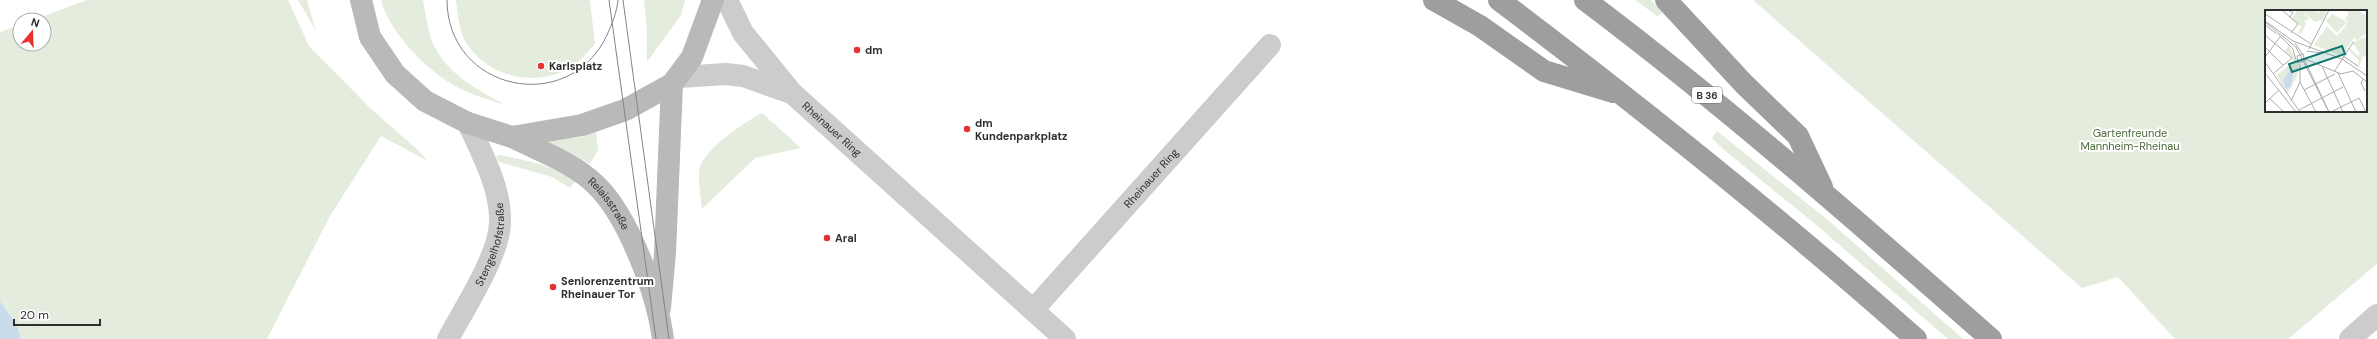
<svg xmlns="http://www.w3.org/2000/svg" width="2377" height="339" font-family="'DM Sans',sans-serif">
<rect width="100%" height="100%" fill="#fff"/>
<g fill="#e4ecdd" fill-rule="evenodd">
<polygon points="87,0 288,0 309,46 371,109 418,150 428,161 381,136 330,216 267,339 21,339 17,325 0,301 0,32 20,25 20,44 44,44 44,20 33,20"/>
<polygon points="298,0 307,0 316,31"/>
<path d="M381 0H423C426 16 428 37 437 51 452 77 480 91 505 105 490 100 475 96 461 89 431 75 389 33 381 0Z"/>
<path d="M456 0H590L595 44C589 50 583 58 576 64 542 88 493 80 469 47 459 34 458 16 456 0Z"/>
<polygon points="644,0 685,0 681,15 647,62 647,32"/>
<polygon points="1635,0 1651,0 1663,13 1657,16"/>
<path d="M1753 0H2377V264L2288 339H2175L2118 277 2082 288ZM2266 11H2366V111H2266Z"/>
<path d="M762 113 801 148 755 158 702 209C701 197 698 184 699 172 700 151 745 122 762 113Z"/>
<polygon points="1717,131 1829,221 1963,339 1948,339 1814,223 1724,150 1712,138"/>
<polygon points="596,132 598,150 590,164 562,149 548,144 549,140 580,137"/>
<path d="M499 155C526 160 552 165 575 181L570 188 552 177 499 162 496 157Z"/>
</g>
<polygon fill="#c9dcec" points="0,301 17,325 21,339 0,339"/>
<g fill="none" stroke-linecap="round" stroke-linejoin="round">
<g stroke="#ccc" stroke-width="22">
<path id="s1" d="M727 0 743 33 792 93 1065 339"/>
<polyline points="679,77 726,74 743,76 791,93"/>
<path id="s2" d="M1033 310 1270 45"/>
<path id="s3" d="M448 339C464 309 500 254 500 222 501 188 482 154 468 123"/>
<polyline points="2350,339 2377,315"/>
</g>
<g stroke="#b9b9b9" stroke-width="22">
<polyline points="361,0 370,37 395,74 425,101 468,123 512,137 582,125 625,110 672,84 692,57 713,0"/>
<path id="s4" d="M512 137C540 151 574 163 596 185 629 217 657 294 663 339"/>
<polyline points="660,308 665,253 672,84"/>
</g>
<g stroke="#9e9e9e" stroke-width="22">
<polyline points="1434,0 1480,26 1544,71 1613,92"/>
<path d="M1499 0C1642 108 1782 220 1916 339"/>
<path d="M1585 0C1726 106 1858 222 1991 339"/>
<polyline points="1666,0 1744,84 1798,136 1822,187"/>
</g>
<g stroke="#848484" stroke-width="1">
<path d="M447 0C447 91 569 117 607 35 612 24 617 12 618 0"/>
<polyline points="609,0 656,339"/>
<polyline points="623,0 669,339"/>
</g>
</g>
<g fill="#e63231" stroke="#fff" stroke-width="1.5">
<circle cx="857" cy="50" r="4"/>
<circle cx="541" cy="66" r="4"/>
<circle cx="967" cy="129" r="4"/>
<circle cx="827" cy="238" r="4"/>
<circle cx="553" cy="287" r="4"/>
</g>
<g text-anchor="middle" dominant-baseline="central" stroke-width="4" stroke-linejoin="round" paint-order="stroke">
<rect fill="#fff" stroke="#6d6d6d" stroke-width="1" x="1692" y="87" width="30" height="16" rx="3"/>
<g font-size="10" font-weight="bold" fill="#2f2f2f">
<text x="1707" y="95">B 36</text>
</g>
<g font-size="11" font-weight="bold" fill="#2f2f2f" stroke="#fff" text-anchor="start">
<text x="865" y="50">dm</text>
<text x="549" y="66">Karlsplatz</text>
<text x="975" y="123">dm<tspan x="975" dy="13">Kundenparkplatz</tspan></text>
<text x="835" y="238">Aral</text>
<text x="561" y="281">Seniorenzentrum<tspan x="561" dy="13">Rheinauer Tor</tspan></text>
</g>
<g font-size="11" fill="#2f2f2f" stroke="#fff">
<text stroke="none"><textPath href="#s1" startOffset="168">Rheinauer Ring</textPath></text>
<text stroke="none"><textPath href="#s2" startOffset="177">Rheinauer Ring</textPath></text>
<text stroke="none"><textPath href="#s4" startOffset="120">Relaisstraße</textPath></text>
<text stroke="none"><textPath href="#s3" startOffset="105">Stengelhofstraße</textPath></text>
</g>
<g font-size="11" fill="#4e6b3c" stroke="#fff">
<text x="2130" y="133">Gartenfreunde<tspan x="2130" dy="13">Mannheim-Rheinau</tspan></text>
</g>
</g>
<g transform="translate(2265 10)">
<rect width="102" height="102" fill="#fff"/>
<path d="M33 0H54L50 4 57 0 62 1 58 10 50 12 38 2 45 10H40L41 14 36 24 33 22 37 17 26 9ZM80 0H92L100 5 102 0V23L92 30 102 26V23V49L98 45 94 57 102 63 89 55H93L94 51 83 39 84 37 93 46 94 45 95 43 88 34 92 30 89 28 83 36 81 35 83 37 77 46 49 35 62 16 72 26 80 17 83 11 80 9 84 4ZM67 4 82 12 72 23 61 11ZM24 36 34 55 32 67 22 84 12 65 29 51 20 40Z" fill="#e4ecdd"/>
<path d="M24 61 28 65 26 76 21 79 18 70Z" fill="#c9dcec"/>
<path fill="none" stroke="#acacac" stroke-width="1" d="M17 0 33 14 26 23M23 0 28 3 24 8M0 4 46 34M0 11 28 31 77 49 102 66M0 12 31 37 64 102M0 15 12 24M13 24 28 39 31 50M0 25 27 48 9 63M30 33 38 45M0 37 18 55M44 39 64 0M42 41 56 43M38 45 40 51 33 53 32 46 39 44M78 46 93 56M0 47 15 27M40 49 76 64 88 61 102 72M40 51 64 102M0 52 35 102M57 56 78 102M69 62 89 31M0 63 31 102M73 63 91 102M98 69 96 73 100 81M35 72 51 102M39 80 70 64M4 88 19 102M26 91 35 72V54M0 93 14 80M34 100 78 77M66 102 94 88 101 102"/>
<path fill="#0f766e" fill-opacity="0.15" stroke="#0f766e" stroke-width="2" d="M77 36 80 44 27 62 24 54Z"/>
<rect width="102" height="102" fill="none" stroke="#2f2f2f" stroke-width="2"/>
</g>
<g transform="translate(32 32) rotate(19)"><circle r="19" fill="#ffffff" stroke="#acacac"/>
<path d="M0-3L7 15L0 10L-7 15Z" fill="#e63231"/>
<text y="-6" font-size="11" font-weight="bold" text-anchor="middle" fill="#2f2f2f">N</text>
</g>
<path d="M14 319v6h86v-6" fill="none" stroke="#2f2f2f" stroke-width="2"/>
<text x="20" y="319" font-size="12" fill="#2f2f2f" stroke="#ffffff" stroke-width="3" paint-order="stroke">20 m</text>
</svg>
